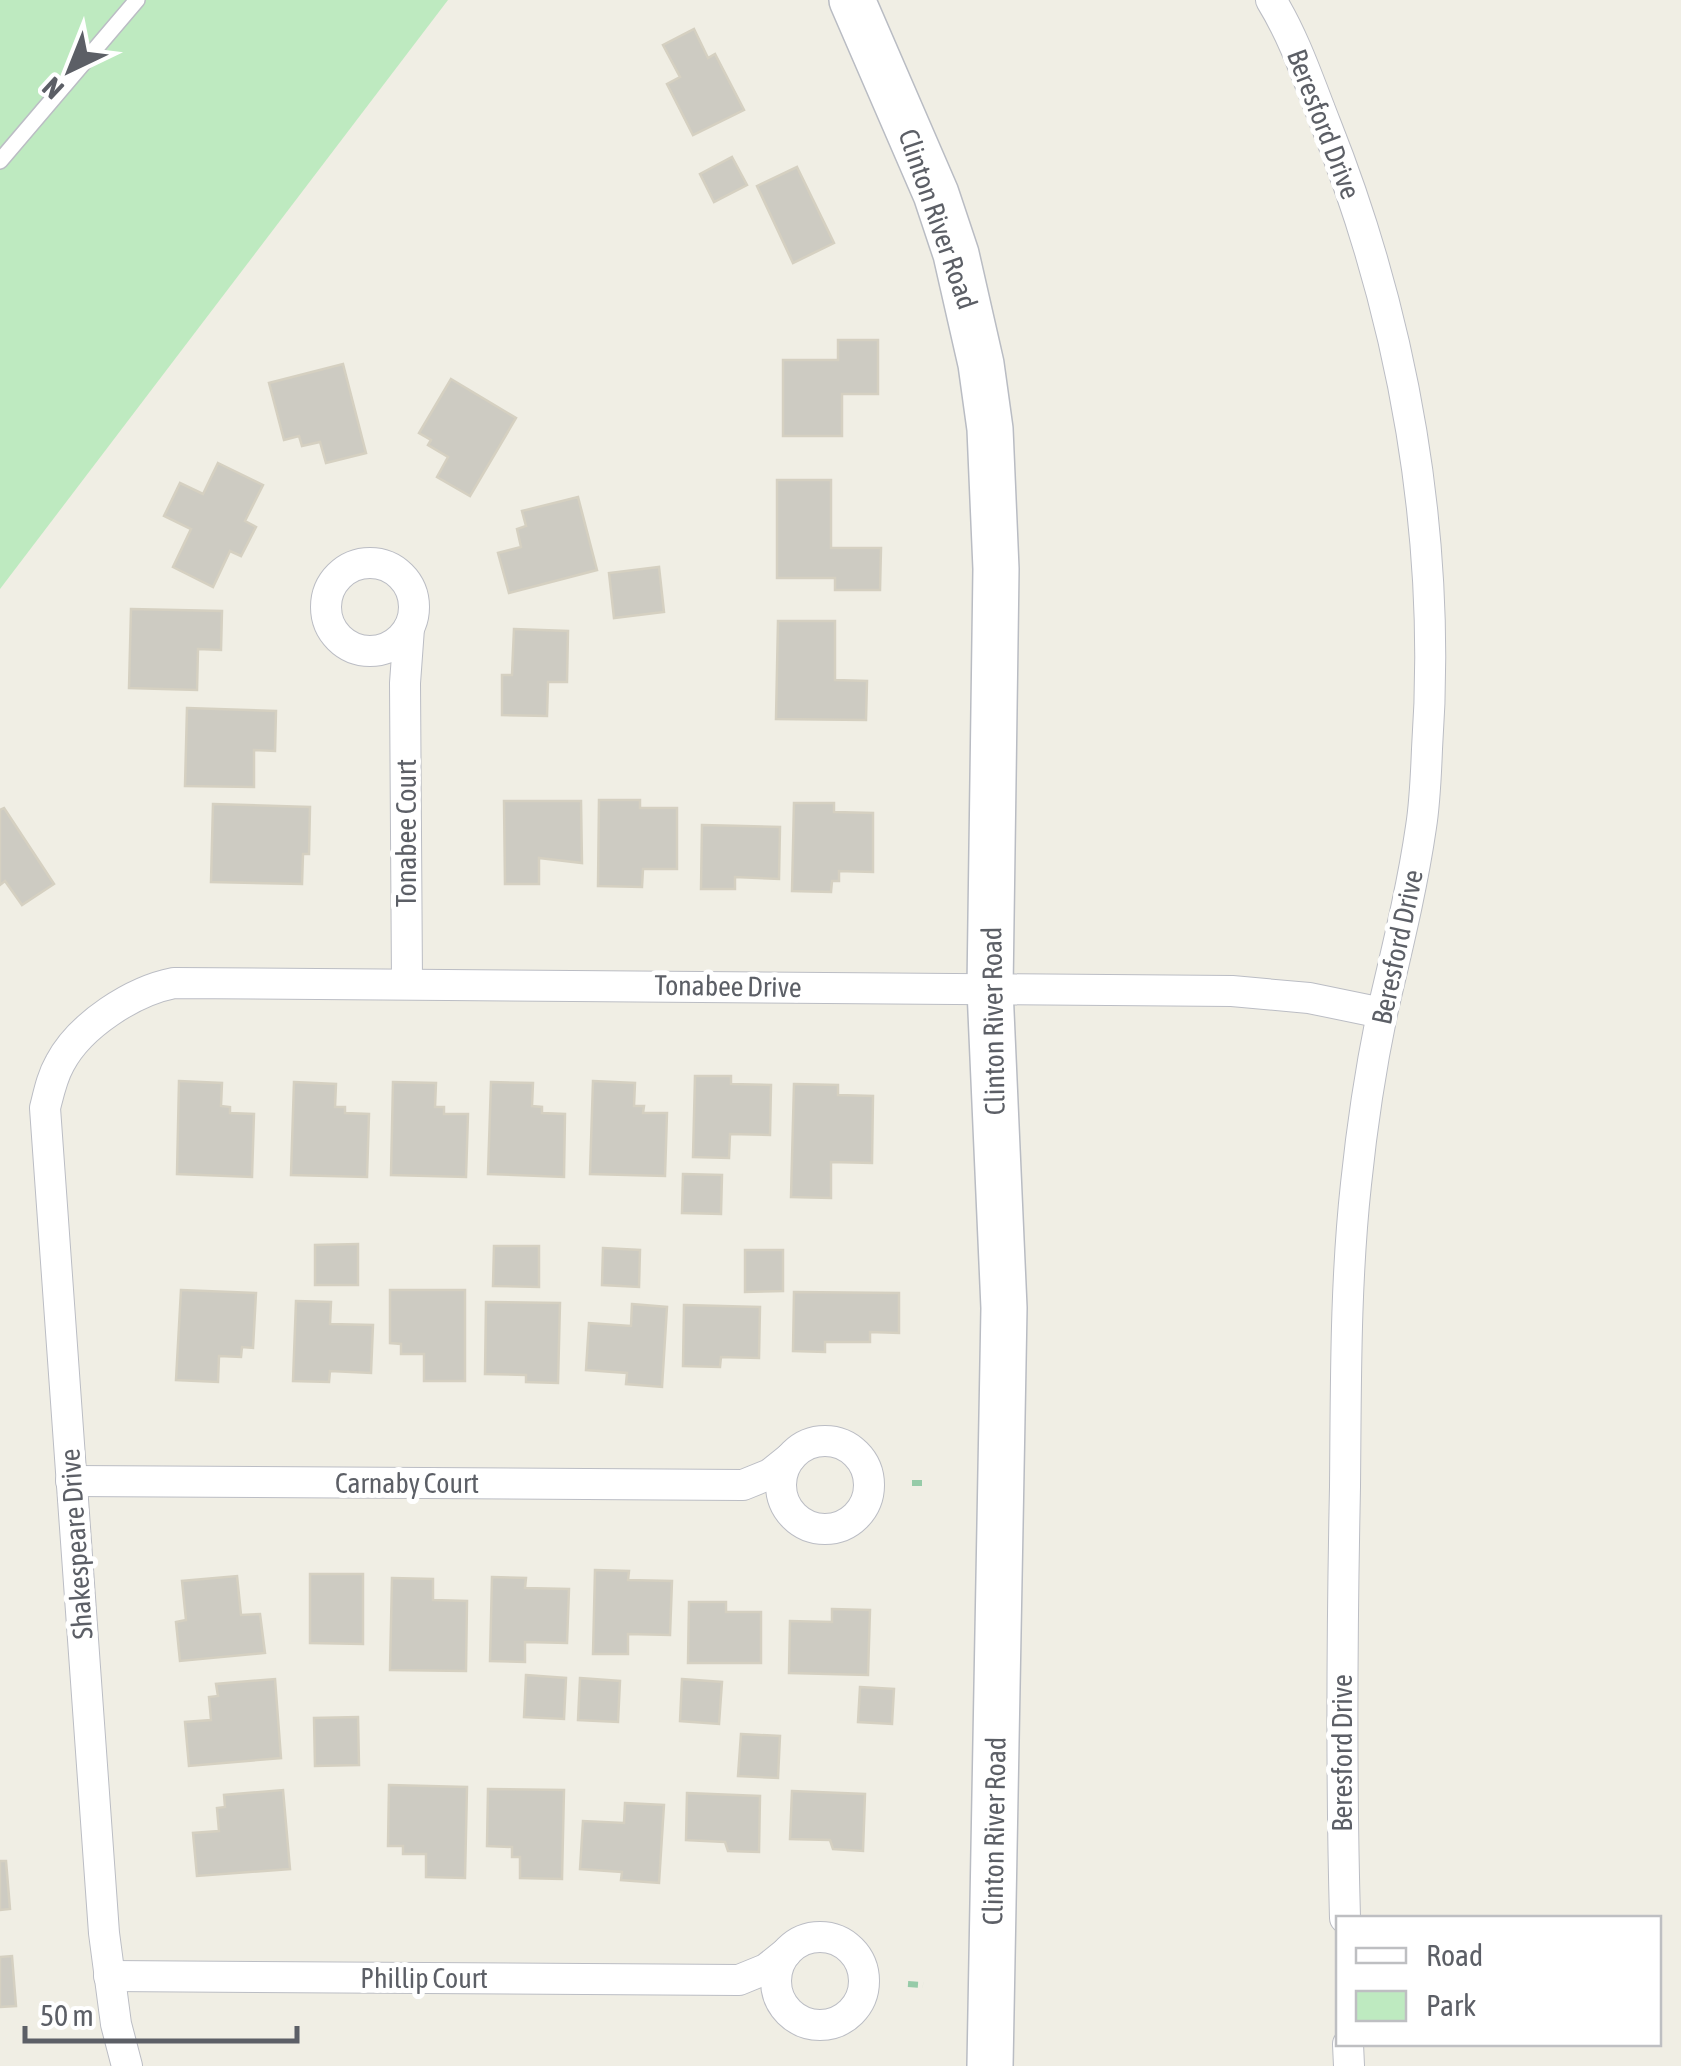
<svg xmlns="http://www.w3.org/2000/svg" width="1681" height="2066" font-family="'Asap Condensed',sans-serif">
<rect width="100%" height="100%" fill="#f0eee4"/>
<polygon fill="#beeac0" points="0,0 448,0 0,589"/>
<g fill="#cdcbc2" stroke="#d5d0c1" stroke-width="2.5">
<polygon points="694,29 708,58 715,54 744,110 693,135 667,84 680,77 663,45"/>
<polygon points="732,157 747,185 714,202 700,174"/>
<polygon points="797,167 834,243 793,263 757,186"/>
<polygon points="838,340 878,340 878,394 842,394 842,436 783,436 783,360 838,360"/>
<polygon points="343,364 366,453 326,463 320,442 302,446 299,436 284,440 269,383"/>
<polygon points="451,379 516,418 470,496 437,477 448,457 428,445 431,440 419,433"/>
<polygon points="218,463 263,485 245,521 256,527 241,556 230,551 213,587 173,567 191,529 164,516 180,483 203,494"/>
<polygon points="777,480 831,480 831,548 881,548 880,590 835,590 835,578 777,578"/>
<polygon points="578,497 597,570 509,593 498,553 521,547 517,529 526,526 522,511"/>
<polygon points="659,567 664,612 614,618 609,573"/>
<polygon points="131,609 222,611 221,650 198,649 197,690 129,688"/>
<polygon points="778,621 835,621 835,680 867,681 866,720 776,719"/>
<polygon points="514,629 568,631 567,682 548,682 547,716 502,715 502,675 512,675"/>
<polygon points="187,708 276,711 275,751 254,750 254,787 185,786"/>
<polygon points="599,800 640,800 640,808 677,808 677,869 643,869 642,887 598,886"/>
<polygon points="504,801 581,801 582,863 539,858 539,884 505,884"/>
<polygon points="794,803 834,803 834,812 873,813 873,872 839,871 839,881 832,881 831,892 792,891"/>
<polygon points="213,804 310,807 309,854 303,854 302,884 211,882"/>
<polygon points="4,808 54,884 22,905 5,881 0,885 0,810"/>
<polygon points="702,825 780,827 779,879 735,877 735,889 701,889"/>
<polygon points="695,1076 731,1076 731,1084 771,1085 770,1135 730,1134 729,1158 693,1157"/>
<polygon points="179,1081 222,1083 221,1106 230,1107 230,1113 254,1114 252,1177 177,1174"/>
<polygon points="593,1081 635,1083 634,1106 644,1106 643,1113 667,1113 665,1176 590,1174"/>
<polygon points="294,1082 336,1084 335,1107 345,1107 345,1113 369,1114 367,1177 291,1175"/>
<polygon points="393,1082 436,1083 435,1107 444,1107 444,1114 468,1114 466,1177 391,1175"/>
<polygon points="491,1082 533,1083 532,1106 542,1107 542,1113 565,1114 564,1177 488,1174"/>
<polygon points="794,1084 838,1085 838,1095 873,1096 872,1163 831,1162 831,1198 791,1197"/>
<polygon points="683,1174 722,1175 721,1214 682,1213"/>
<polygon points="358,1244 358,1285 315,1285 315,1245"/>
<polygon points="494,1246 539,1246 539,1287 493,1286"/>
<polygon points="603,1248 640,1250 639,1287 602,1285"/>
<polygon points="745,1250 783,1250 783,1291 745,1292"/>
<polygon points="181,1290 256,1293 253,1348 242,1347 241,1357 219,1356 218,1382 176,1380"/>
<polygon points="390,1290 465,1290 465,1381 424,1381 424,1354 401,1354 401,1344 390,1343"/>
<polygon points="794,1292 899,1293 899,1333 870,1332 870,1342 825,1342 825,1352 793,1351"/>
<polygon points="296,1301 331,1302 330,1324 373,1325 371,1373 330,1371 329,1382 293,1381"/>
<polygon points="486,1302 560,1303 558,1383 526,1382 526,1375 485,1374"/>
<polygon points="632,1304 667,1307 662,1387 626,1384 627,1373 586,1370 589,1323 631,1326"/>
<polygon points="684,1305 760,1307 759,1358 721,1357 720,1367 683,1366"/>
<polygon points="595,1570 629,1571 628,1580 672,1581 670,1635 628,1634 628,1654 593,1654"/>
<polygon points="310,1574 363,1574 363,1644 310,1643"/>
<polygon points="237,1576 241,1615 260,1614 265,1653 180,1661 176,1622 186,1620 182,1581"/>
<polygon points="492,1577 526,1578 525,1588 569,1589 567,1643 525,1642 525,1662 490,1661"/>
<polygon points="392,1578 433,1579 433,1600 467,1601 466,1671 390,1670"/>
<polygon points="689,1602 726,1602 726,1612 761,1612 761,1663 688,1663"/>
<polygon points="832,1609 870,1610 868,1675 789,1673 790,1621 832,1622"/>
<polygon points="526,1675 566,1678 564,1719 524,1717"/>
<polygon points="580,1678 620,1681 618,1722 578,1720"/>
<polygon points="275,1679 281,1758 189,1766 185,1722 211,1720 209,1697 218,1696 216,1684"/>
<polygon points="682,1679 722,1682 719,1724 680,1721"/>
<polygon points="860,1687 894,1689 892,1724 858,1722"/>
<polygon points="358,1717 359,1765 315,1766 314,1718"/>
<polygon points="741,1734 780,1736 778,1778 738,1776"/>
<polygon points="389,1785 467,1787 465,1878 426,1877 426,1854 403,1854 403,1846 388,1846"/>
<polygon points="488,1789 564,1790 562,1879 520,1878 520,1857 512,1857 512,1847 487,1846"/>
<polygon points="283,1790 290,1869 197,1876 193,1833 219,1831 217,1808 225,1807 224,1795"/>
<polygon points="792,1791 865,1794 863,1851 833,1849 830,1840 790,1839"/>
<polygon points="687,1793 760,1796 759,1852 728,1851 725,1842 686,1840"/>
<polygon points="625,1803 664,1805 659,1883 621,1880 622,1872 580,1869 583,1821 624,1823"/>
<polygon points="0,1861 6,1861 10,1909 0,1910"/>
<polygon points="12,1956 16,2006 0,2007 0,1957"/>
</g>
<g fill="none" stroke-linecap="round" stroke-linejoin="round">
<g stroke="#bbbdc4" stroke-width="18">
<polyline id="lane" points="0,161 137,0"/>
</g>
<g stroke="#bbbdc4" stroke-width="32">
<g id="street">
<path d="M1271 0C1295 39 1309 82 1326 125 1404 321 1442 538 1427 749 1426 775 1425 802 1421 827 1412 889 1397 949 1383 1009 1371 1066 1362 1126 1356 1184 1345 1285 1346 1386 1345 1487 1342 1631 1341 1775 1345 1918"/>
<circle cx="370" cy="607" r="44"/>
<polyline points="407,983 405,683 409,628"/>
<circle cx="825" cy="1485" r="44"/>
<polyline points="71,1481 743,1485 770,1474 790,1458"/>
<circle cx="820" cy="1981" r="44"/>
<polyline points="109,1976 739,1980 766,1969 786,1953"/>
<polyline points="1348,2044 1349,2066"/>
<path d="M127 2066 116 2024 104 1933 45 1108C49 1092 52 1077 60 1063 80 1025 133 991 174 983L1232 991 1309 998 1382 1013"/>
</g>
</g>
<g stroke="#b9bcc3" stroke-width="48">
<polyline id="secondary" points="852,0 936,194 956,254 981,364 990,429 996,569 990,989 1004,1308 990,2066"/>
</g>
<g stroke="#96cba8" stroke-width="6" stroke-dasharray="10 5" stroke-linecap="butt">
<polyline points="912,1483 927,1483"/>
<polyline points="908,1984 923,1985"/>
</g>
<use href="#lane" stroke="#fff" stroke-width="15"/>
<use href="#street" stroke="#fff" stroke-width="30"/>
<use href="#secondary" stroke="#fff" stroke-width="45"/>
</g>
<g text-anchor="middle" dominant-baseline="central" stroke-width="10" stroke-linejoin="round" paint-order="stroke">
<g font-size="28" fill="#5c5f66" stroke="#fff">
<text transform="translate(1324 124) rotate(69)">Beresford Drive</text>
<text transform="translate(938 219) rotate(71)">Clinton River Road</text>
<text transform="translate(406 833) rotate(-90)">Tonabee Court</text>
<text transform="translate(1397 947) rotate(-78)">Beresford Drive</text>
<text transform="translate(728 986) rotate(1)">Tonabee Drive</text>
<text transform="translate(993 1021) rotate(-91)">Clinton River Road</text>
<text x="407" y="1483">Carnaby Court</text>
<text transform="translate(76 1544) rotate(-94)">Shakespeare Drive</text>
<text transform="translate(1342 1753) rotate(-90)">Beresford Drive</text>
<text transform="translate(994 1831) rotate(-89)">Clinton River Road</text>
<text x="424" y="1978">Phillip Court</text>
</g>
</g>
<rect x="1336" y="1916" width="325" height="130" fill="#ffffff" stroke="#bebfc2" stroke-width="2.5"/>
<rect x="1356" y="1948" width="50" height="15" fill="#ffffff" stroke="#bebfc2" stroke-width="2.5"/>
<text x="1426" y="1966" font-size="30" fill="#5c5f66">Road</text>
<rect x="1356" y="1991" width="50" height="30" fill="#beeac0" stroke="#bebfc2" stroke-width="2.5"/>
<text x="1426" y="2016" font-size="30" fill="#5c5f66">Park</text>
<g transform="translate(70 70) rotate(223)" stroke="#ffffff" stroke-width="8" paint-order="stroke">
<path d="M0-8L18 38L0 25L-18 38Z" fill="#5c5f66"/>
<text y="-15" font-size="28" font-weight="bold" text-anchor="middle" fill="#5c5f66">N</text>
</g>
<path d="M25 2026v15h272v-15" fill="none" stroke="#5c5f66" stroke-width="5"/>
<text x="40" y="2026" font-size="30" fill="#5c5f66" stroke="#ffffff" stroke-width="8" paint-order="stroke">50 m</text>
</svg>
